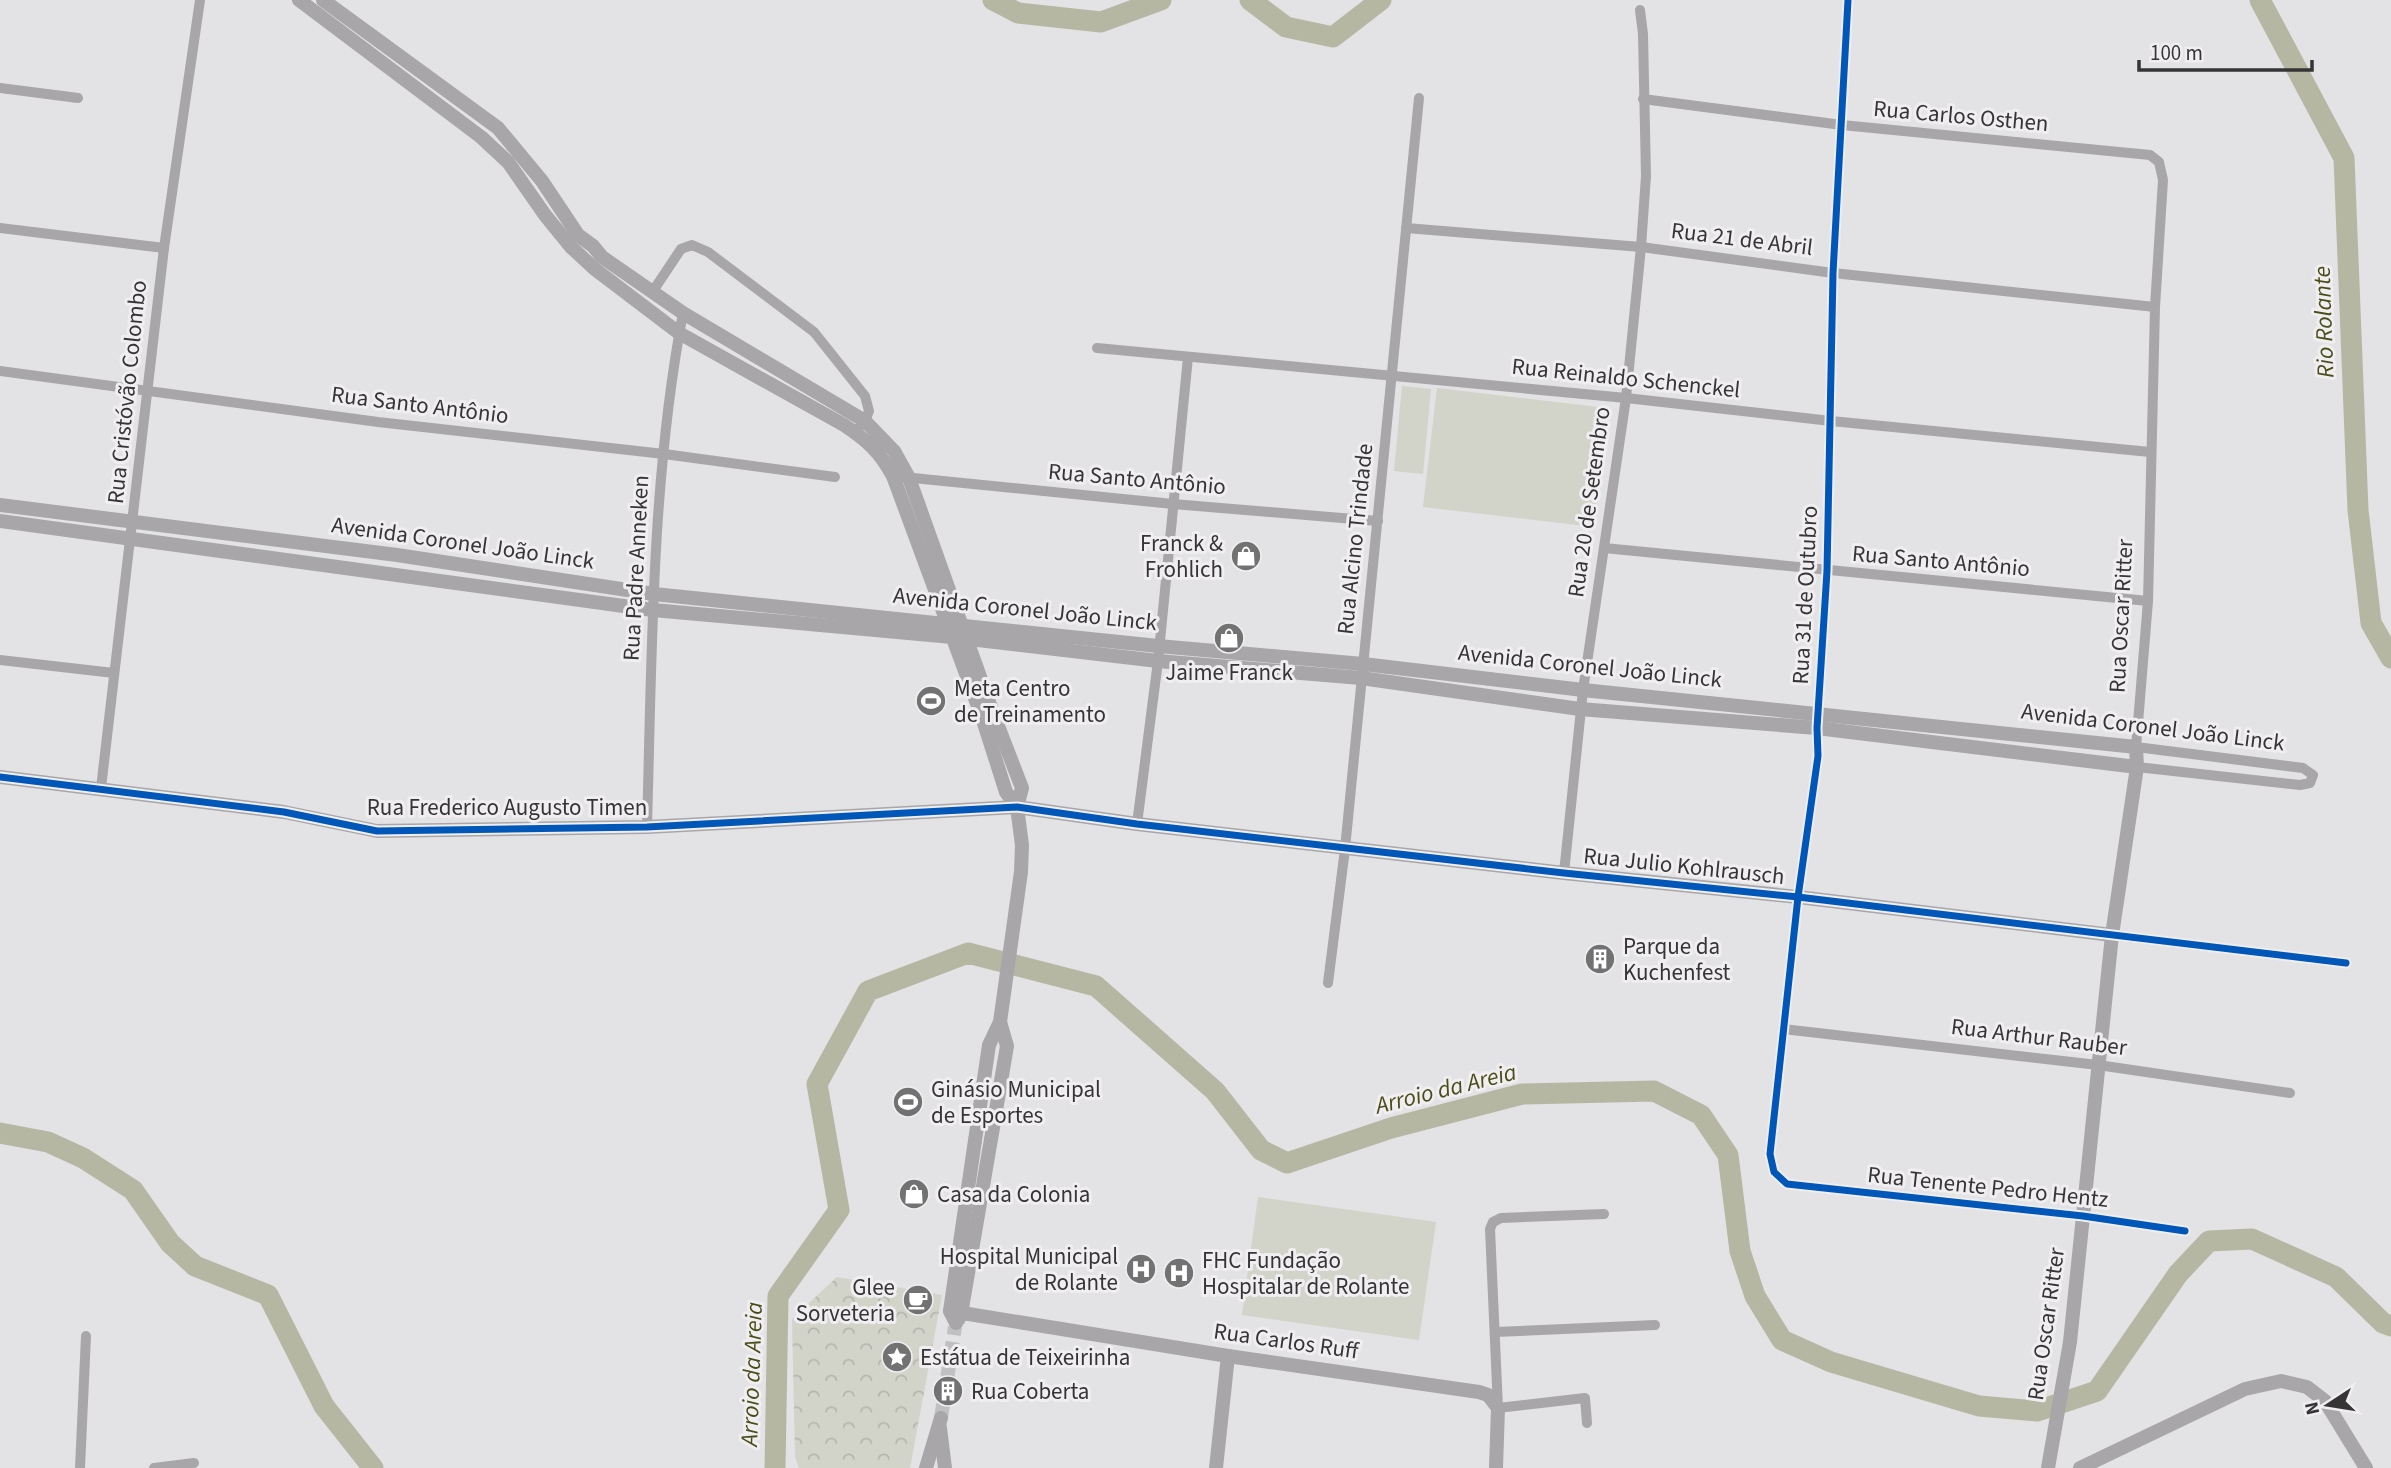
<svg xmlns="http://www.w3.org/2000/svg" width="2391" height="1468" font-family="'Source Sans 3',sans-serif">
<defs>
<pattern id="park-crowns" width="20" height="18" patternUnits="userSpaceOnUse" patternTransform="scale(1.75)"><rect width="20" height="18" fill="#d2d3c9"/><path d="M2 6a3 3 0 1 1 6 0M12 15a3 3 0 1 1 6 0" fill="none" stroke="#b5b6ad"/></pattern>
</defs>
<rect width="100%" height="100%" fill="#e3e2e4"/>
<g fill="#d2d3c9">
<polygon points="1402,386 1431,389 1423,474 1394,471"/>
<polygon points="1437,388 1607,408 1594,527 1423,507"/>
<polygon points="1258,1197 1436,1222 1419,1340 1242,1315"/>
</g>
<polygon fill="url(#park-crowns)" points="837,1277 942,1295 910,1468 799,1468 795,1457 792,1319"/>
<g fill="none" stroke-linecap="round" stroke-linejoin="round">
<g stroke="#b5b7a2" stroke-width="21">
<polyline points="993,0 1018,13 1101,22 1161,0"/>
<polyline points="1250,0 1286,27 1333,37 1381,0"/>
<polyline points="2260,0 2344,158 2358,510 2371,623 2391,658"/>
<polyline points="0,1133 48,1142 83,1158 133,1190 170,1243 195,1266 268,1295 324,1406 373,1468"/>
<polyline points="775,1468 778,1296 839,1210 817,1084 868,991 968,953 1096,986 1215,1091 1261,1150 1287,1163 1391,1128 1522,1094 1654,1091 1701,1115 1728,1155 1740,1251 1755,1296 1782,1340 1831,1362 1979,1406 2037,1411 2097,1391 2178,1274 2209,1241 2252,1239 2336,1277 2383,1323 2391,1326"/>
</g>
<polyline stroke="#c0bfc1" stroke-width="14" stroke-dasharray="14 7" stroke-linecap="butt" points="941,1418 955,1327"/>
<g stroke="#a8a6a9" stroke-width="10">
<polyline points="1848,0 1833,273 1827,571 1817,728 1818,756 1798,897 1770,1154 1774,1172 1787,1184 2083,1216 2185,1231"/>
<polyline points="0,88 78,98"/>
<polyline points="1643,99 1842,125 2150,155 2159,162 2163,180 2155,307 2148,601 2136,747 2303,768 2313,775 2310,783 2300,785 2137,767"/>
<polyline points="0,228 164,248"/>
<polyline points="1406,228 1641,247 1833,273 2155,307"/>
<polyline points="653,291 681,249 692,245 708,252 814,332 865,396 869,411 865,421 855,432"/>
<polyline points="1097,348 1626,398 1831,421 2150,452"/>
<polyline points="0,371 378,422 664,454 835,477"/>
<polyline points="903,477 1173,504 1378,521"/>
<polyline points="1604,548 2148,601"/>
<polyline points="0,660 114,673"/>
<polyline points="101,788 164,248 200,0"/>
<polyline points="1137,824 1158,661 1188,357"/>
<path d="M647 827C652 656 651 482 683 313"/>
<polyline points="1564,873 1583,690 1626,398 1641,247 1646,176 1643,34 1640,10"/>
<polyline points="2112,935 2346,963"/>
<polyline points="1328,983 1345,849 1419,98"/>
<polyline points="1783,1029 2098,1065 2290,1093"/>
<polyline points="1495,1332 1655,1325"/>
<polyline points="1587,1423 1585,1398 1498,1408 1490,1229 1493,1222 1501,1218 1604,1214"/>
<polyline points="80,1468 86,1336"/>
<polyline points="154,1468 194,1463"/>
</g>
<g stroke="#a8a6a8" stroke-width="14">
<path d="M299 0 481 137 508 162 545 215 571 247 596 270 679 333 844 425C868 441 879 451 893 476L982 717 1006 792 1017 807"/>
<polyline points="323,0 498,128 542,181 578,235 593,246 602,257 683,313 865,421 894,451 909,478 993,713 1022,788 1017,807 1022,845 1021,872 1000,1022 989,1045 950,1311 956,1323"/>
<polyline points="0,505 397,555 654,594 1158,646 1363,664 1583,690 2136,747 2137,767 2112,935 2070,1342 2048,1468"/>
<polyline points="0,521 653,610 952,637 1158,661 1361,678 1580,709 1817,728 2137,767"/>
<polyline points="0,777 284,812 377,831 647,827 1017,807 1137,824 1564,873 1798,897 2112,935"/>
<polyline points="950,1311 1228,1356 1479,1392 1488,1395 1498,1408 1496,1468"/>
<polyline points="958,1320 961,1314 1007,1046 1000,1022"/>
<polyline points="940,1428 945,1468"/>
<polyline points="926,1468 941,1418"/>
<polyline points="1216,1468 1228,1356"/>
<polyline points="2080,1468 2245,1389 2281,1381 2307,1387 2325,1401 2366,1468"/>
</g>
<g stroke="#f1eef2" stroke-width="11">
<g id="cycleway">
<polyline points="1848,0 1833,273 1827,571 1817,728 1818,756 1798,897 1770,1154 1774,1172 1787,1184 2083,1216 2185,1231"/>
<polyline points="0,777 284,812 377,831 647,827 1017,807 1137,824 1564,873 1798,897 2346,963"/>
</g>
</g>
<use href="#cycleway" stroke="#0057b8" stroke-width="7"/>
</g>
<defs>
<g id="shop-disc" transform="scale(1.575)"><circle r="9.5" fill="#737273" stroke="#f1eef2"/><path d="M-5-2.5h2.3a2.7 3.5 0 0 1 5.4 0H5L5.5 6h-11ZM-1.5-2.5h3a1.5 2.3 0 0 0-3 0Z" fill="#fff"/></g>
<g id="stadium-disc" transform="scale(1.575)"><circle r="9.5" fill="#737273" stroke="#f1eef2"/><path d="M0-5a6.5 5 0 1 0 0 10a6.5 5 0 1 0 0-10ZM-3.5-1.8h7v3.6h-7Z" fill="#fff"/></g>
<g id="building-disc" transform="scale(1.575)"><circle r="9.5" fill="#737273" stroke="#f1eef2"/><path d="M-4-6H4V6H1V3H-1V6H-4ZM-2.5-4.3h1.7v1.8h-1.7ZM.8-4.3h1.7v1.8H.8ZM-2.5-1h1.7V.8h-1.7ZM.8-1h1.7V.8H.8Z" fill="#fff"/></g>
<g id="hospital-disc" transform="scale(1.575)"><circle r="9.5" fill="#737273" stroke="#f1eef2"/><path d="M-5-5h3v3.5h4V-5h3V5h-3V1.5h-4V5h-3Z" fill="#fff"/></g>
<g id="cafe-disc" transform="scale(1.575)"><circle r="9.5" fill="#737273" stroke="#f1eef2"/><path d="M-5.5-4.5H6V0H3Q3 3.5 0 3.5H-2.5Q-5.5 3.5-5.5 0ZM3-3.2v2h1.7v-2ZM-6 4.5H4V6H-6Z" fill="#fff"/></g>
<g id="sight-disc" transform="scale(1.575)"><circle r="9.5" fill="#737273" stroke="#f1eef2"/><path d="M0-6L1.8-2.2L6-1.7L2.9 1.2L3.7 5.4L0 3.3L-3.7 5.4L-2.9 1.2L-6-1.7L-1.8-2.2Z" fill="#fff"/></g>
</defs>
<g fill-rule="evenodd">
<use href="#shop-disc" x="1246" y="556"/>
<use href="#shop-disc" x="1229" y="638"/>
<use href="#stadium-disc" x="931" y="701"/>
<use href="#building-disc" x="1600" y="959"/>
<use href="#stadium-disc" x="908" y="1102"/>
<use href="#shop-disc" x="914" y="1194"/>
<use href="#hospital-disc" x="1141" y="1269"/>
<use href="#hospital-disc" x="1179" y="1273"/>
<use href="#cafe-disc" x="918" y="1300"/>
<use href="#sight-disc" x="897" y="1357"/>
<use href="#building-disc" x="948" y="1391"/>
</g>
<g text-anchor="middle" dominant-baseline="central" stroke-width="6" stroke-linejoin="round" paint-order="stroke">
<g font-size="23" fill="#363536" stroke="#f1eef2">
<text transform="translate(1961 116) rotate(5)">Rua Carlos Osthen</text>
<text transform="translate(1742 239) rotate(7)">Rua 21 de Abril</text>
<text transform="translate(1626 378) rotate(6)">Rua Reinaldo Schenckel</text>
<text transform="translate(127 392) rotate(-84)">Rua Cristóvão Colombo</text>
<text transform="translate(420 405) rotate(7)">Rua Santo Antônio</text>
<text transform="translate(1137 479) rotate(5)">Rua Santo Antônio</text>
<text transform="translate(1589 502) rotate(-82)">Rua 20 de Setembro</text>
<text transform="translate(1355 539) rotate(-84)">Rua Alcino Trindade</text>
<text transform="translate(463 543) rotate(8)">Avenida Coronel João Linck</text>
<text transform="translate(1941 561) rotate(5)">Rua Santo Antônio</text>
<text transform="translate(636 568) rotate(-87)">Rua Padre Anneken</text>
<text transform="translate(1805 595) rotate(-87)">Rua 31 de Outubro</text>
<text transform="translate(1025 609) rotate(6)">Avenida Coronel João Linck</text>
<text transform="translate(2121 616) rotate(-87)">Rua Oscar Ritter</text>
<text transform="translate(1590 666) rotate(6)">Avenida Coronel João Linck</text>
<text transform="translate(2153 727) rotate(7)">Avenida Coronel João Linck</text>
<text x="507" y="807">Rua Frederico Augusto Timen</text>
<text transform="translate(1684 866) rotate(6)">Rua Julio Kohlrausch</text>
<text transform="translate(2039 1037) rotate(7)">Rua Arthur Rauber</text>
<text transform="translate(1988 1187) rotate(6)">Rua Tenente Pedro Hentz</text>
<text transform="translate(2046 1324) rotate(-82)">Rua Oscar Ritter</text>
<text transform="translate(1286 1341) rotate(8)">Rua Carlos Ruff</text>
</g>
<g font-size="23" fill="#363536" stroke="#f1eef2" text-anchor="start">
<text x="1223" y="543" text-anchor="end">Franck &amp;<tspan x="1223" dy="26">Frohlich</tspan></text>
<text x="1229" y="672" text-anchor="middle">Jaime Franck</text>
<text x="954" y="688">Meta Centro<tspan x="954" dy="26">de Treinamento</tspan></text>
<text x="1623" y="946">Parque da<tspan x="1623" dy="26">Kuchenfest</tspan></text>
<text x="931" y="1089">Ginásio Municipal<tspan x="931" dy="26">de Esportes</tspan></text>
<text x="937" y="1194">Casa da Colonia</text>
<text x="1118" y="1256" text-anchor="end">Hospital Municipal<tspan x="1118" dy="26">de Rolante</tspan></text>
<text x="1202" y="1260">FHC Fundação<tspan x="1202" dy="26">Hospitalar de Rolante</tspan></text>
<text x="895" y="1287" text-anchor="end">Glee<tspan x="895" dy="26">Sorveteria</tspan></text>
<text x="920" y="1357">Estátua de Teixeirinha</text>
<text x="971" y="1391">Rua Coberta</text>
</g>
<g font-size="24" font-style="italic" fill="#494d16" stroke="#f1eef2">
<text transform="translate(2324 322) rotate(-92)">Rio Rolante</text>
<text transform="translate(1446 1089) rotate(-14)">Arroio da Areia</text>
<text transform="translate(752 1374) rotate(-88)">Arroio da Areia</text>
</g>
</g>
<g transform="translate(2328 1405) rotate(258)" stroke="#f1eef2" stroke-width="5" paint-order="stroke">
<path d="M0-5L12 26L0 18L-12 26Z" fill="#363536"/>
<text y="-10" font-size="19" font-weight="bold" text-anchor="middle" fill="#363536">N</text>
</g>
<path d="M2139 60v10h173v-10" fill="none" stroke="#363536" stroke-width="3.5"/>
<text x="2150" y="60" font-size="21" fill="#363536" stroke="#f1eef2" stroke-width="5" paint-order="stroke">100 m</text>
</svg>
